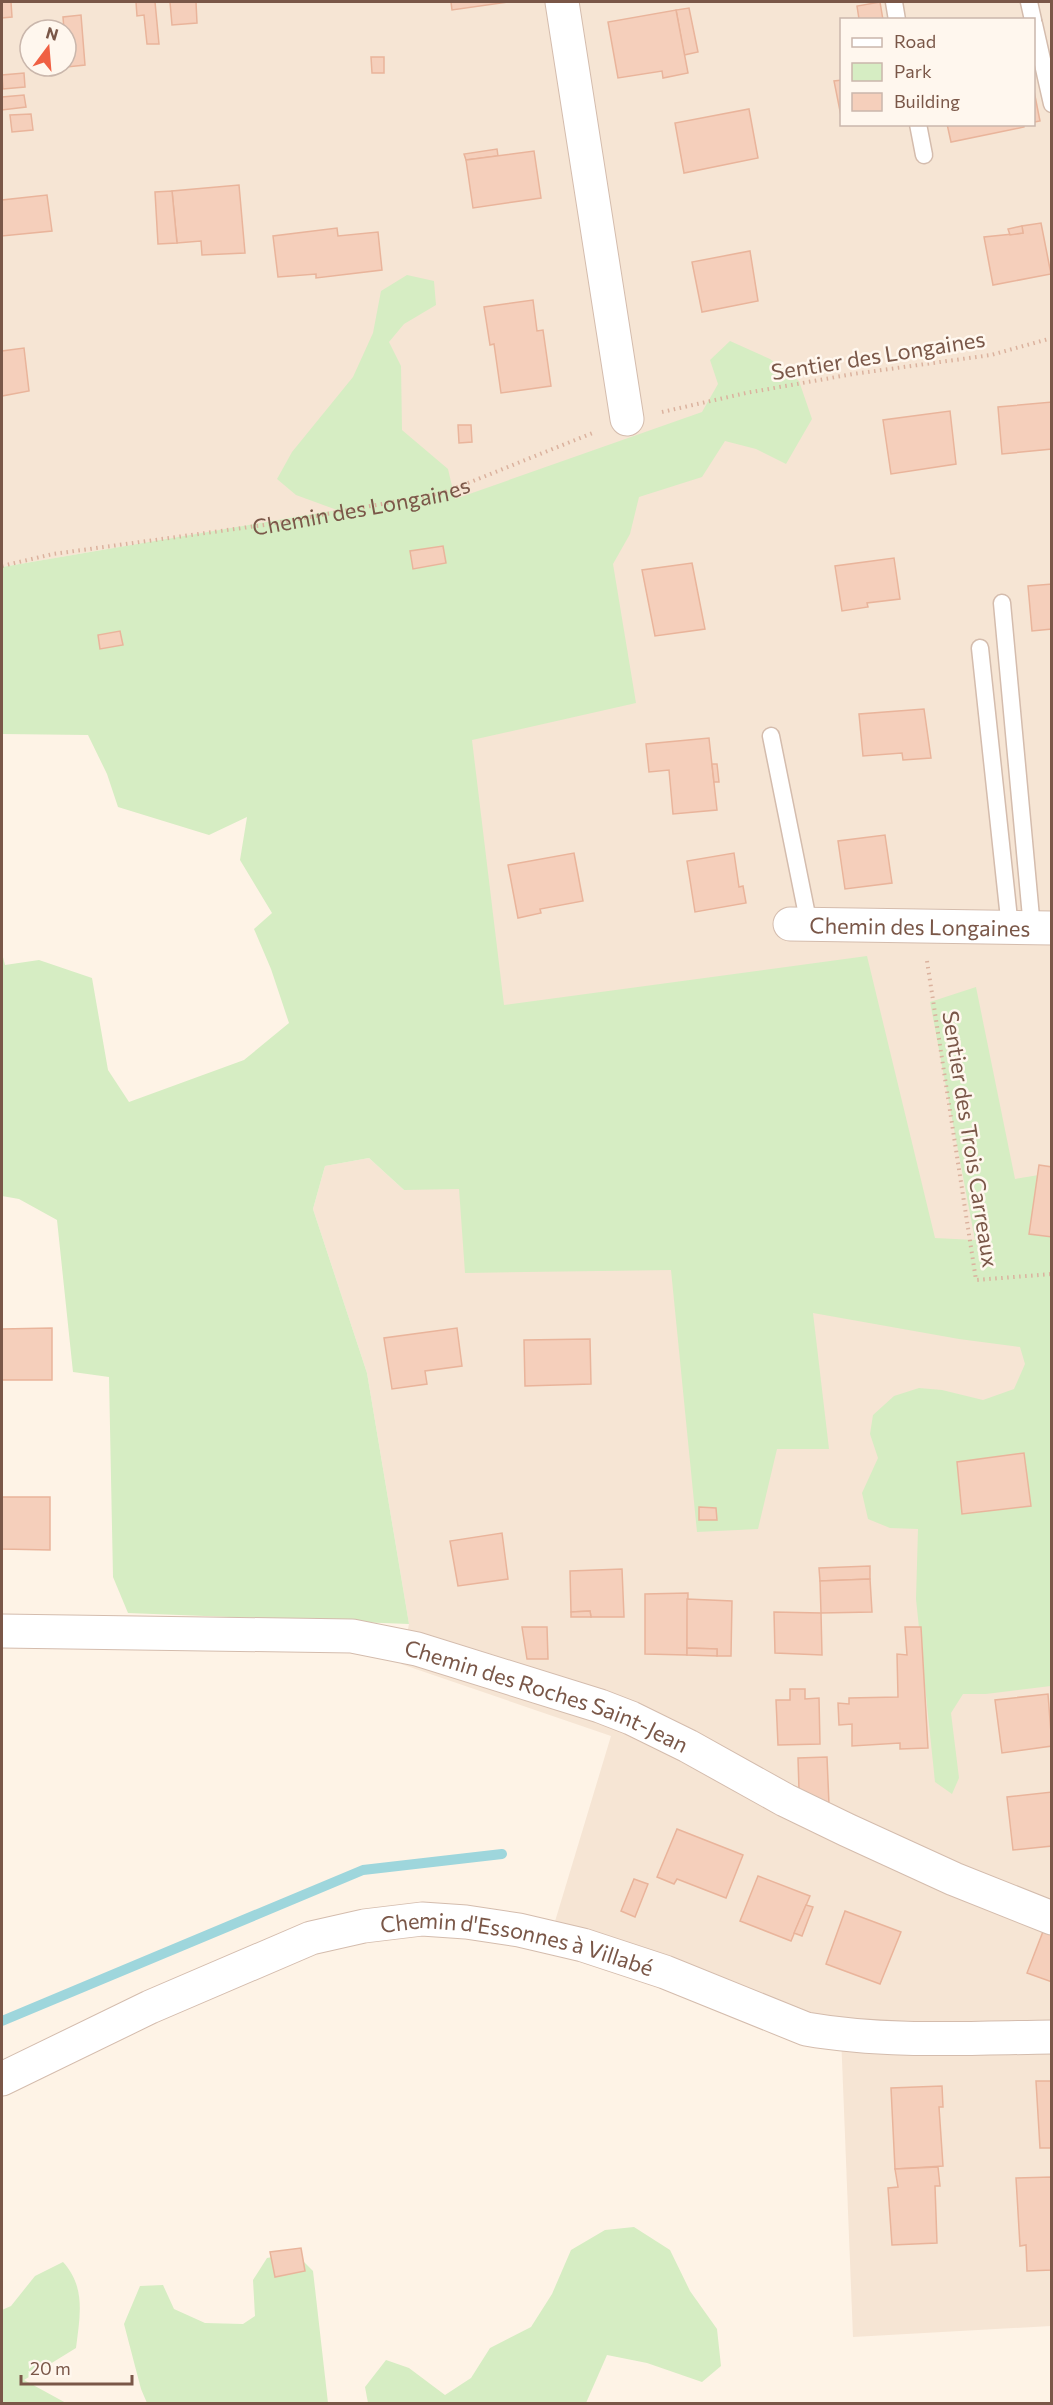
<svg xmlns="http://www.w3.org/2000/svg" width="1053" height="2405" font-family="Commissioner,sans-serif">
<rect width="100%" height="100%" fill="#fef3e6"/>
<path fill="#f6e5d4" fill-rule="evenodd" d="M2 2H1051V2326L853 2337 841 2035 550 1938 611 1736 401 1664 409 1624 367 1373 313 1209 325 1166 369 1158 404 1190 338 510 2 567ZM842 20H1034V124H842ZM30 30H66V66H30Z"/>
<g fill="#d6edc3">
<polygon points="407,275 434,281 436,305 404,324 389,342 401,366 402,430 448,469 455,499 702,412 718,384 710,360 730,341 770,359 799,381 812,419 786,464 756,449 725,441 702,477 639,497 630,534 613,564 636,703 472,740 504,1005 867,956 935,1238 975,1240 930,1002 976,987 1015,1179 1051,1173 1051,1686 986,1694 963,1694 951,1713 959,1778 952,1794 935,1782 916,1599 918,1529 890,1528 868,1519 862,1493 878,1458 870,1434 873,1415 894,1396 919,1388 942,1390 983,1400 1014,1389 1025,1364 1020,1347 959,1339 813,1313 829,1449 777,1449 758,1529 697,1532 671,1270 465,1273 459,1189 404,1190 369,1158 325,1166 313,1209 367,1373 409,1624 128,1613 113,1577 109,1377 73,1372 57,1220 19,1199 2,1196 2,953 5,965 39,960 92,978 108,1070 129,1102 244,1060 289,1023 271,969 254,929 272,913 240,860 247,817 209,835 118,807 107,774 88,735 2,734 2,567 337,510 296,495 277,479 292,452 353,377 373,333 381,291"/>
<polygon points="634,2227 670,2250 690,2291 717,2329 721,2366 702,2382 647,2363 607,2355 586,2403 368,2403 365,2387 386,2360 409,2368 445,2395 471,2378 490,2348 531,2327 552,2294 571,2250 605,2230"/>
<polygon points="295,2253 313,2271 328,2403 147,2403 141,2389 124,2324 140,2286 163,2285 174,2309 205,2323 243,2324 255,2316 253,2280 267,2258"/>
<path d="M63 2262C86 2287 80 2316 76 2348L24 2380 66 2403H2V2310L11 2306 35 2276Z"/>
</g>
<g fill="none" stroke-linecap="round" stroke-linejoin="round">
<polyline stroke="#9ed6dc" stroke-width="10" points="2,2021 363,1870 502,1854"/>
</g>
<g fill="#f5cfbb" stroke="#e9b49b" stroke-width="1.5">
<polygon points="2,2 11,2 12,17 2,18"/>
<polygon points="136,2 155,2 159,44 147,44 144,15 137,16"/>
<polygon points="170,2 196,2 197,23 172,25"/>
<polygon points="451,2 508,2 452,10"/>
<polygon points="880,2 883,20 857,20 859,19 857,6"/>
<polygon points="689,8 698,52 684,55 676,10"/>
<polygon points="676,10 688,73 663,78 662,71 618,78 608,22"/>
<polygon points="81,15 85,65 67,67 66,30 64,30 63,17"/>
<polygon points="371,57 384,57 384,73 372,73"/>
<polygon points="24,73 25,87 3,89 2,75"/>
<polygon points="842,80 842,116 841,116 834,81"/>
<polygon points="1034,91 1040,121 1034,122"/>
<polygon points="24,95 26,107 2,110 2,97"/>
<polygon points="749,109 758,158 684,173 675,123"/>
<polygon points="31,114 33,130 12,132 10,115"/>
<polygon points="947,124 1024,124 1024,127 951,142"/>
<polygon points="497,149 498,156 466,160 464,154"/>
<polygon points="534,151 541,198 473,208 466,160"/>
<polygon points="239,185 245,253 202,255 201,241 177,243 172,191"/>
<polygon points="172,191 177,243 158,244 155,192"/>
<polygon points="47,195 52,231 2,236 2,200"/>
<polygon points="1041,223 1051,274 993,285 984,237 1023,233 1022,226"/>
<polygon points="1022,226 1023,233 1010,235 1008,229"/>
<polygon points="337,228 338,236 378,232 382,270 316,278 316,274 278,277 273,236"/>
<polygon points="750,251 758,301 702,312 692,262"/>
<polygon points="533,300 537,331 543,330 551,386 501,393 494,344 490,345 484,307"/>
<polygon points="24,348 29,391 2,396 2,351"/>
<polygon points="1052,402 1052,449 1002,454 998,407"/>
<polygon points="950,411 956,464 891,474 883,420"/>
<polygon points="458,425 471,425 472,442 459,443"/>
<polygon points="443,546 446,563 413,569 410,551"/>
<polygon points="894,558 900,599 867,603 868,607 842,611 835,566"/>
<polygon points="692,563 705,629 655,636 642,570"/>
<polygon points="1052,584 1052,629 1032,631 1028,586"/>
<polygon points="120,631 123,645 100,649 98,635"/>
<polygon points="924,709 931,758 903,760 902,753 863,756 859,714"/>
<polygon points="709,738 717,810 673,814 669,770 649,772 646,744"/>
<polygon points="712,764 717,764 719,782 714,782"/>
<polygon points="885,835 892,883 845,889 838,841"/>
<polygon points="574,853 583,901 540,909 541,913 518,918 508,865"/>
<polygon points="734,853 739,887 743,886 746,903 695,912 687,861"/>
<polygon points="1039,1165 1052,1167 1052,1237 1029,1234"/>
<polygon points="52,1328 52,1380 2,1380 2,1329"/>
<polygon points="457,1328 462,1366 425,1371 427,1384 392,1389 384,1338"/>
<polygon points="590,1339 591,1384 525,1386 524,1340"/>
<polygon points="1024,1453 1031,1506 962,1514 957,1462"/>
<polygon points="2,1497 50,1497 50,1550 2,1549"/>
<polygon points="699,1507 716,1508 717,1520 699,1520"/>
<polygon points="502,1533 508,1579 458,1586 450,1541"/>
<polygon points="870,1566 870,1579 820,1581 819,1568"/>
<polygon points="622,1569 624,1617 591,1617 590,1611 571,1612 570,1571"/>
<polygon points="870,1579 872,1612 821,1613 820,1581"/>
<polygon points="688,1593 687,1655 645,1654 645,1594"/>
<polygon points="687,1599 732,1601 731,1656 717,1656 717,1649 687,1648"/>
<polygon points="590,1611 591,1617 571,1617 571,1612"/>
<polygon points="774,1612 821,1613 822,1655 775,1653"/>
<polygon points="522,1627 547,1627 548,1659 527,1659"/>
<polygon points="905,1627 921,1627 928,1748 900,1749 900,1743 852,1746 852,1724 839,1725 838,1703 849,1704 849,1698 898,1697 897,1654 907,1655"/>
<polygon points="687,1648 717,1649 717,1656 687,1655"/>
<polygon points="790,1689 805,1689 805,1699 819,1698 820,1744 778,1745 776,1700 790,1700"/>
<polygon points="1048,1694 1052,1746 1002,1753 995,1700"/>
<polygon points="827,1757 829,1805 799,1790 798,1758"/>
<polygon points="1052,1792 1052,1846 1013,1850 1007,1797"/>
<polygon points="677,1829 743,1855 726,1898 677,1879 674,1884 657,1877"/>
<polygon points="758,1876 810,1896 791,1941 740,1921"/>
<polygon points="634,1879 648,1884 635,1917 621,1911"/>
<polygon points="806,1905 813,1907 802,1936 794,1933"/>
<polygon points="845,1911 901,1932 880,1984 826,1964"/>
<polygon points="1044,1929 1052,1931 1052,1982 1027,1973"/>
<polygon points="1036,2081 1052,2081 1052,2148 1040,2148"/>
<polygon points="942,2086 943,2107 939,2107 943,2166 895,2169 891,2088"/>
<polygon points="938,2167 940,2186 935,2186 937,2243 892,2245 888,2188 898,2187 895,2169"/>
<polygon points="1052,2177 1052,2270 1027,2271 1026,2245 1020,2246 1016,2178"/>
<polygon points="301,2248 305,2271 275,2277 270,2252"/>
</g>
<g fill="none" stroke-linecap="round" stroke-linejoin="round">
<g stroke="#d4bcad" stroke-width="19">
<g id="lane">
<polyline points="894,2 897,20"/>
<polyline points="1029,2 1033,20"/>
<polyline points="1034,24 1052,104"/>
<polyline points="918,124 924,155"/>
<polyline points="1002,603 1032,928"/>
<polyline points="980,648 1010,928"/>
<polyline points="771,736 809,925"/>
</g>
</g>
<g stroke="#d4bcad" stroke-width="35">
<g id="street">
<polyline points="562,2 627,419"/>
<path id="s2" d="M790 924 1052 928"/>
<path id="s3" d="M2 1631 352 1636 417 1649 600 1706 631 1718 688 1746 785 1800 847 1830 954 1879 1052 1918"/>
<path id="s4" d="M2 2079 150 2007 311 1938 364 1926 422 1919 466 1922 519 1930 583 1945 665 1972 806 2029C886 2043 970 2038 1052 2037"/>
</g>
</g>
<g stroke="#dbb29e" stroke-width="4" stroke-dasharray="1.5 4.5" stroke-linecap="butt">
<polyline points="662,412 746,393 853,374 991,355 1052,338"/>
<path id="s1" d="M2 566 53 554 271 524 443 493 595 432"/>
<polyline points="927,961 976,1280 1052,1274"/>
</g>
<use href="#lane" stroke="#fff" stroke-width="16"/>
<use href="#street" stroke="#fff" stroke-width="33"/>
</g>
<g text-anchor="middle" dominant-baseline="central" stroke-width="5" stroke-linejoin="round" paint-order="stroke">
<g font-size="22" fill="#7a5748" stroke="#fff7ee">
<text transform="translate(878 355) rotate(-9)">Sentier des Longaines</text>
<text stroke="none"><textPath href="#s1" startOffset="364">Chemin des Longaines</textPath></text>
<text stroke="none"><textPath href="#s2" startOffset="130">Chemin des Longaines</textPath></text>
<text transform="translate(971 1139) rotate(81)">Sentier des Trois Carreaux</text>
<text stroke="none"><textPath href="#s3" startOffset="554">Chemin des Roches Saint-Jean</textPath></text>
<text stroke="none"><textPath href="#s4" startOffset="550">Chemin d'Essonnes à Villabé</textPath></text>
</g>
</g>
<rect width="1053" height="2405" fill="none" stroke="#7a5748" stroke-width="6"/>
<rect x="840" y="18" width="195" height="108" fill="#fff7ee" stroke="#cab7ac" stroke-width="1.5"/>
<rect x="852" y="38" width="30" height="9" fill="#ffffff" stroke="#cab7ac" stroke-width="1.5"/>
<text x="894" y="48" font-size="18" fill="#7a5748">Road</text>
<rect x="852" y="63" width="30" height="18" fill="#d6edc3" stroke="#cab7ac" stroke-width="1.5"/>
<text x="894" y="78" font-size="18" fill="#7a5748">Park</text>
<rect x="852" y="93" width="30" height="18" fill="#f5cfbb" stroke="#cab7ac" stroke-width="1.5"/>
<text x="894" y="108" font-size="18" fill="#7a5748">Building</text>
<g transform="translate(48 48) rotate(16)"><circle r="28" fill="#fff7ee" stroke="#cab7ac" stroke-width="1.5"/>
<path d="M0-4.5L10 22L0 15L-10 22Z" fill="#f06043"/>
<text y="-9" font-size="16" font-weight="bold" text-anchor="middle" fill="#7a5748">N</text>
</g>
<path d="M21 2375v9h111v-9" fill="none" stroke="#7a5748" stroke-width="3"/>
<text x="30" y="2375" font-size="18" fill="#7a5748" stroke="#fff7ee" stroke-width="4.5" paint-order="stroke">20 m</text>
</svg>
